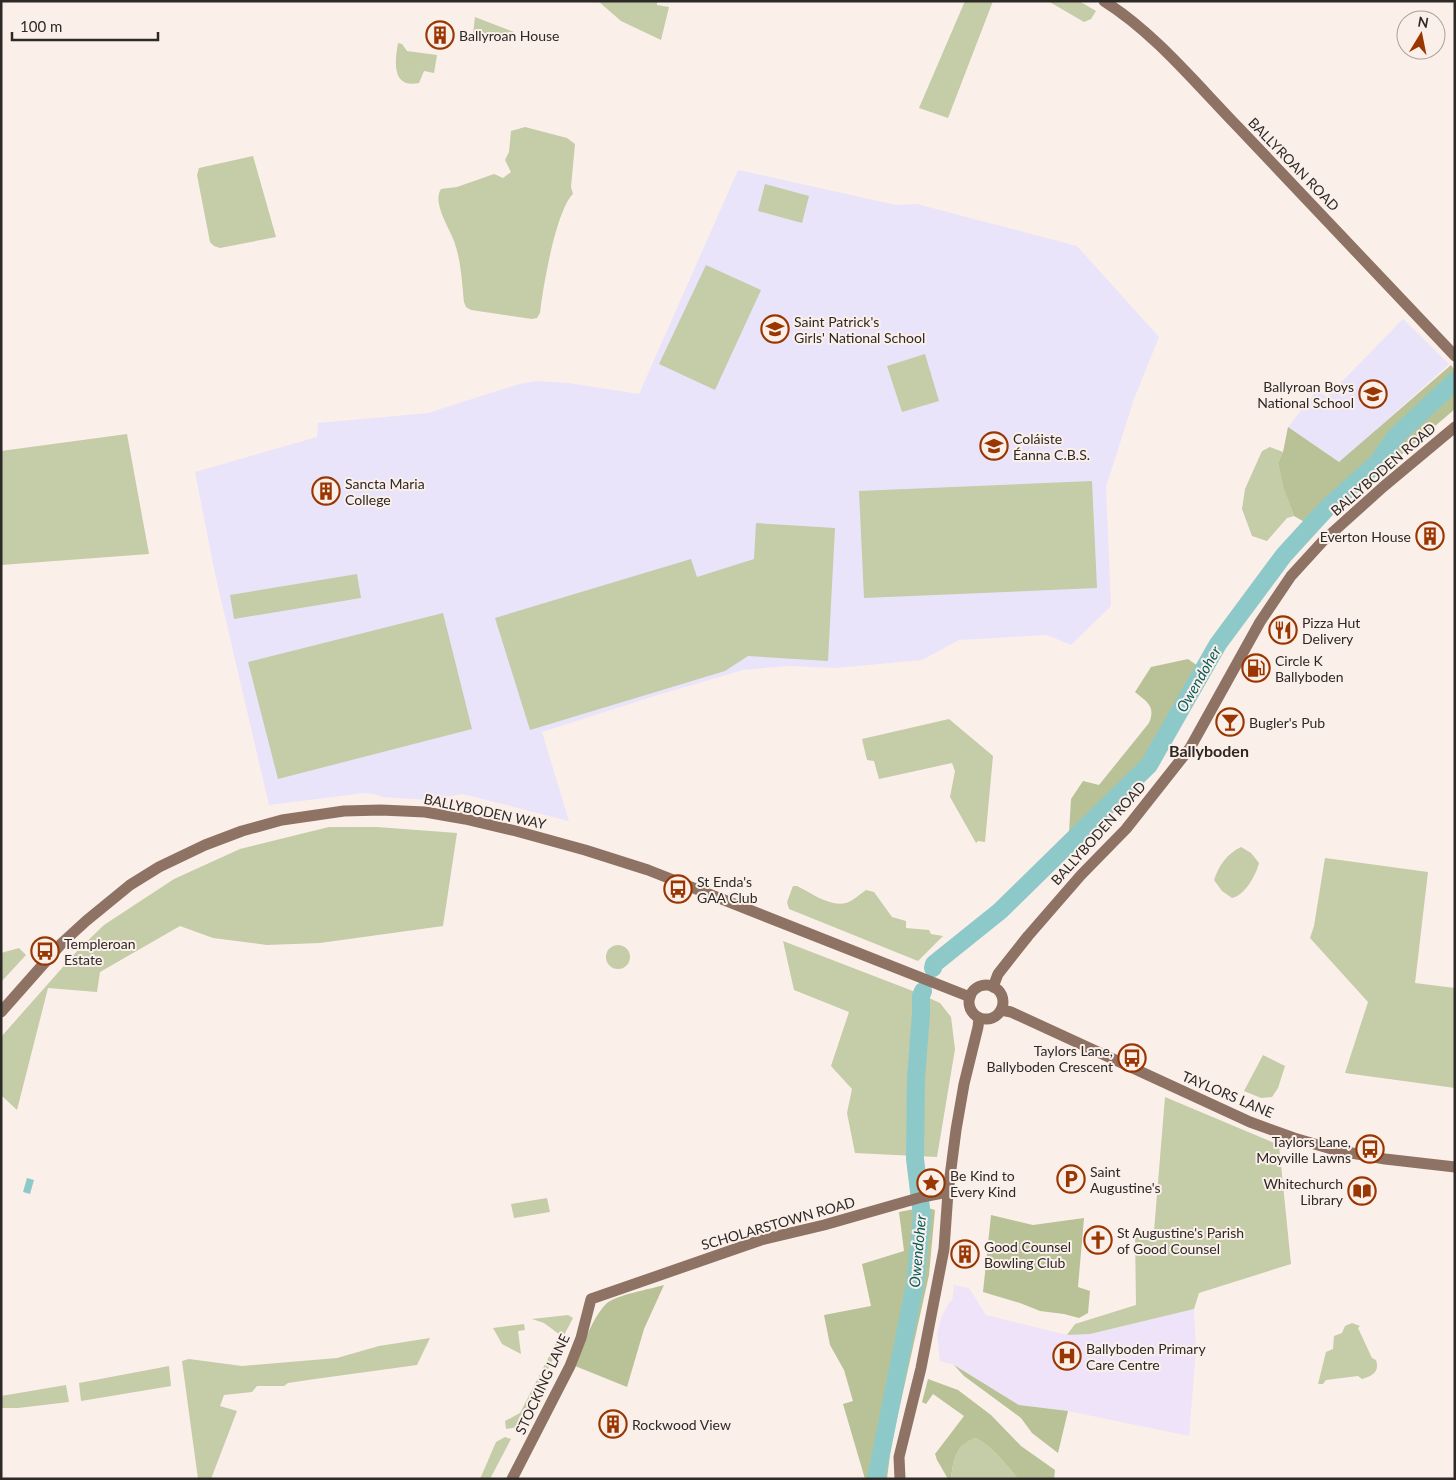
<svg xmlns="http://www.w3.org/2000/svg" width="1456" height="1480" font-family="Lato,sans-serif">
<rect width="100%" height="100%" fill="#fbefe9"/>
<g fill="#eae4fa">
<polygon points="738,170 896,205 917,204 1077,246 1159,337 1134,399 1106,487 1111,606 1071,645 1047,635 959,640 922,660 835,668 789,666 743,670 661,694 542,732 569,821 462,794 432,800 381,797 378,795 365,793 269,805 215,574 195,472 317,437 318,423 428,413 519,384 537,381 568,383 639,394"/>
<polygon points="1403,319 1449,364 1339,463 1288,427 1317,390 1327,397"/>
</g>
<polygon fill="#eee3f8" points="953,1285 969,1288 986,1315 1067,1335 1090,1334 1194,1309 1196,1350 1189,1436 1068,1411 1019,1405 954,1365 940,1361 937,1334 941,1318 950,1301 952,1301 954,1288"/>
<g fill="#c4cca8">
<polygon points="598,1 657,1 657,5 669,7 661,40 621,21"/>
<polygon points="965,1 993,1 948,118 919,108"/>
<polygon points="1048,1 1079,1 1096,11 1091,19 1084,22"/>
<polygon points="475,17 514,32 508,41 503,40 503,36 473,34"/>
<path d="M398 43 402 44 407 51 437 55 434 73 424 71 419 83C391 89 395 60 398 43Z"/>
<path d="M525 127 567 138 575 144 571 187 573 194C556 210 543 287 540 313L537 318 532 319 471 310 466 307 464 302C462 282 461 260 454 241 449 227 432 203 441 189L457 187 494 174 503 178 511 172 505 160 509 152 511 131Z"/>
<polygon points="253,156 276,237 220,248 214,246 210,242 197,175 199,168"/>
<polygon points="765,184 809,196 802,223 758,211"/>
<polygon points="706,265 761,290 715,390 659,364"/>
<polygon points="925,354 939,401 902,412 887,366"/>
<polygon points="127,434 149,554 1,565 1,451"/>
<polygon points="1270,447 1283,452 1278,463 1285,491 1294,516 1287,518 1267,541 1252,536 1242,509 1245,489 1262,451"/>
<polygon points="1092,481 1097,588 864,598 859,491"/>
<polygon points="756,523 835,528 828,661 748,656 725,671 530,730 495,618 691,559 697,577 754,559"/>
<polygon points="357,574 361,598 234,619 230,595"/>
<polygon points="443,613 472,729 278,779 248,662"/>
<polygon points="949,719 993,756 985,842 978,841 976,843 950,797 955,771 952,763 879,779 874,761 867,760 862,739"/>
<polygon points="329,827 377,827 457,833 443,926 320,943 267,945 213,938 180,926 100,972 97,992 48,988 17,1110 1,1095 1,1037 78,950 104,925 174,879 240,849"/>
<path d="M1241 847 1251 853 1259 863C1256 875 1245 895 1232 898L1222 891 1214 880C1219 865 1227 854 1241 847Z"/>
<polygon points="1325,858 1428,872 1415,983 1455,988 1455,1088 1345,1073 1368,1002 1310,938 1314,926"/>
<path d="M793 886H797C811 893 830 907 846 903 853 901 860 894 866 890L874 892 892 917 906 921V928L929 930 931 934 943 936 918 961 789 909 787 902Z"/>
<polygon points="783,941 918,993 940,1003 951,1017 955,1049 937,1157 855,1153 847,1113 852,1089 831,1066 849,1012 794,990"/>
<circle cx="618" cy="957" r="12"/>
<polygon points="19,948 26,955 1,982 1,953"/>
<polygon points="1263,1055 1285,1066 1278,1088 1272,1097 1261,1098 1244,1091"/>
<polygon points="1165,1097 1279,1145 1291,1264 1199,1293 1194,1309 1090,1334 1067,1335 1075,1324 1136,1305 1135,1232 1154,1231"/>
<polygon points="547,1198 550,1212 514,1218 511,1204"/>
<polygon points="568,1315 573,1318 563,1337 544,1323 532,1319"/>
<path d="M1352 1323 1360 1326 1358 1328 1372 1358 1376 1360C1380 1372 1372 1376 1362 1379L1358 1376 1326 1380 1323 1384H1318L1326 1352 1333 1349 1334 1336 1342 1333 1345 1326Z"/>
<polygon points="524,1324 525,1330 518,1331 521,1354 502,1344 493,1328"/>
<polygon points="430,1338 417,1365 315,1379 288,1383 284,1386 257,1386 252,1392 224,1395 220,1406 237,1411 211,1479 198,1479 182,1361 189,1359 242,1366 337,1358 379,1346"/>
<polygon points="557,1341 561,1344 518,1427 506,1429 505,1421 520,1413"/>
<polygon points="169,1366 171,1386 81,1401 79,1383"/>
<polygon points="66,1385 69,1402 18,1408 1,1408 1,1396"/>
<polygon points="505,1437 511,1439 490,1479 480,1479 496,1442"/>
<path d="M976 1438C994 1448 1005 1463 1018 1479H951C953 1460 956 1444 976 1438Z"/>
</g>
<g fill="#b9c296">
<polygon points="1451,365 1455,371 1455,409 1315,528 1294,516 1284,489 1278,463 1283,452 1288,427 1339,462"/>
<path d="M1188 659 1205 671 1158 750 1069 833 1071 799 1083 781 1099 785 1149 723C1156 706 1147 702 1135 692L1151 667Z"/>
<polygon points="925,1207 935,1210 929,1275 891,1446 887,1479 865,1479 843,1404 853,1401 844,1370 830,1345 824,1315 871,1306 862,1264 904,1251 899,1212"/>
<polygon points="991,1215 1033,1225 1084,1218 1078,1287 1090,1291 1088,1313 1079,1318 1064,1314 1040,1311 1020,1303 983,1292"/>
<path d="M664 1285 644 1329 627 1387 575 1366C582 1348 592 1318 606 1304 615 1295 651 1289 664 1285Z"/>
<polygon points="954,1365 1019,1405 1068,1411 1058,1453 1032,1433 1021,1418 964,1376"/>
<path d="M928 1379 958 1390 991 1415 1021 1446 1055 1470 1054 1479H1018C1005 1463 994 1448 976 1438 956 1444 953 1460 951 1479H948L937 1460 935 1454 964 1416 933 1394 926 1404 922 1402Z"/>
</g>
<polygon fill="#8ec9c9" points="27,1178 34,1180 30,1194 23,1192"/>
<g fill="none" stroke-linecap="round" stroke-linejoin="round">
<g stroke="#8ec9c9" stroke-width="18">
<polyline points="933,968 934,964 1000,911 1149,765 1218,644 1284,555 1327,508 1377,463 1395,437 1455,381"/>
<polyline points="876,1479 915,1284 922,1216 915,1159 916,1078 921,1014 921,996 923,991"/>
</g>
<g stroke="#8e7263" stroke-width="11">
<path d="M1104 1C1155 33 1197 85 1239 128 1311 204 1383 280 1455 356"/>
<circle cx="986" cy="1002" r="17"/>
<polyline points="993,987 998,974 1028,936 1081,875 1126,829 1190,748 1260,622 1291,576 1323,541 1383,487 1455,427"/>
<polyline points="1001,1010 1011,1012 1250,1122 1294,1138 1335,1150 1385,1159 1455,1167"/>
<polyline points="1,1012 62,943 86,921 130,885 159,867 205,845 242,831 282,820 344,811 381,810 425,812 465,819 516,831 585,850 648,870 970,997"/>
<polyline points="512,1479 570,1366 581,1338 591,1299 761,1240 824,1225 922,1197 948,1192"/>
<polyline points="900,1479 899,1457 921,1368 944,1249 948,1192 956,1130 964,1084 978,1027 979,1018"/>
</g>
</g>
<defs>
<g id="building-ring" transform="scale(1.4375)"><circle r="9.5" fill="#fbefe9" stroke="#9a3601" stroke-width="1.5"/><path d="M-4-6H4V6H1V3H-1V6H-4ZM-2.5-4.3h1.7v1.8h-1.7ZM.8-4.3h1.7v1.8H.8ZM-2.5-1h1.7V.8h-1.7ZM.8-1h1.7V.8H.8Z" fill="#9a3601"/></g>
<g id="school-ring" transform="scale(1.4375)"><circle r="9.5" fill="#fbefe9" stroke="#9a3601" stroke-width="1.5"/><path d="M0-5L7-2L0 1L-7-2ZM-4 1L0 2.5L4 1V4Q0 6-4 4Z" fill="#9a3601"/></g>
<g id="restaurant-ring" transform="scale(1.4375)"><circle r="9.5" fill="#fbefe9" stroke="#9a3601" stroke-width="1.5"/><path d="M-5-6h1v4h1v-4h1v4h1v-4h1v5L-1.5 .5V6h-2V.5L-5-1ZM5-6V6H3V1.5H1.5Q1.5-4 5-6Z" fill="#9a3601"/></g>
<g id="fuel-ring" transform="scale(1.4375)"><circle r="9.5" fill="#fbefe9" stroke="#9a3601" stroke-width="1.5"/><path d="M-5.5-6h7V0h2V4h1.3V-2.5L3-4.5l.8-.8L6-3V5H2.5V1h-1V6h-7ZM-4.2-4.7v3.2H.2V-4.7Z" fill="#9a3601"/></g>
<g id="bar-ring" transform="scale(1.4375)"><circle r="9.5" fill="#fbefe9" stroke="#9a3601" stroke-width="1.5"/><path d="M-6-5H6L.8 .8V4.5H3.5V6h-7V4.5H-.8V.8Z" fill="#9a3601"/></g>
<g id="bus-ring" transform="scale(1.4375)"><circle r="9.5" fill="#fbefe9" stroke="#9a3601" stroke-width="1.5"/><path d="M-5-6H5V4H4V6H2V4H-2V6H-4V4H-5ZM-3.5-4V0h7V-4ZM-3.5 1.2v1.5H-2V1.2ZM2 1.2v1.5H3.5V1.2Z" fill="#9a3601"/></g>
<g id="parking-ring" transform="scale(1.4375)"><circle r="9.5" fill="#fbefe9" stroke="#9a3601" stroke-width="1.5"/><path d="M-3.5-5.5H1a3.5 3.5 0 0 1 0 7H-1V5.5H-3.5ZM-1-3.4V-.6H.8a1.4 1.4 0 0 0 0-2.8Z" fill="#9a3601"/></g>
<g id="sight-ring" transform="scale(1.4375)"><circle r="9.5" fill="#fbefe9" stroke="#9a3601" stroke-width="1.5"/><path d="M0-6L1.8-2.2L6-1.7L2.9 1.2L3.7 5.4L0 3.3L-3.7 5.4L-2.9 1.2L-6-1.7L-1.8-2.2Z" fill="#9a3601"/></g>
<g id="library-ring" transform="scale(1.4375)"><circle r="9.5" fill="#fbefe9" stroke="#9a3601" stroke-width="1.5"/><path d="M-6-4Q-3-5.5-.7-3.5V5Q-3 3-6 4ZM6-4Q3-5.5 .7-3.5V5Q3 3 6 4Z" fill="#9a3601"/></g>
<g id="church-ring" transform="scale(1.4375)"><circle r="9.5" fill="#fbefe9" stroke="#9a3601" stroke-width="1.5"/><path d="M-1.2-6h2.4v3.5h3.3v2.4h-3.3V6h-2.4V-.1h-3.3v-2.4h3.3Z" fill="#9a3601"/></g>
<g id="hospital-ring" transform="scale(1.4375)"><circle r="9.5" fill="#fbefe9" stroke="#9a3601" stroke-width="1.5"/><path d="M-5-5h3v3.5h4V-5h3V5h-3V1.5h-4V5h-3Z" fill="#9a3601"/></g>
</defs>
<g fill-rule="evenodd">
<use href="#building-ring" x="440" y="35"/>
<use href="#school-ring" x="775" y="329"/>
<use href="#school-ring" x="1373" y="394"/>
<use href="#school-ring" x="994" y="446"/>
<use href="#building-ring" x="326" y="491"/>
<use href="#building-ring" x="1430" y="536"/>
<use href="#restaurant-ring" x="1283" y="630"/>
<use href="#fuel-ring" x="1256" y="668"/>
<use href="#bar-ring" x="1230" y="722"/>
<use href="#bus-ring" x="678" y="889"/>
<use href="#bus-ring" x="45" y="951"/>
<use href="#bus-ring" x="1132" y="1058"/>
<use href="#bus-ring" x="1370" y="1149"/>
<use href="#parking-ring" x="1071" y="1179"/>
<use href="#sight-ring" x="931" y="1183"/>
<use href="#library-ring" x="1362" y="1191"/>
<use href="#church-ring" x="1098" y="1240"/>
<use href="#building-ring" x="965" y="1254"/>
<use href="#hospital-ring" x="1067" y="1356"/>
<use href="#building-ring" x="613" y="1424"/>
</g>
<g text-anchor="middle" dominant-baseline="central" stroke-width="4" stroke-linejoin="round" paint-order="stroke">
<g font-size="14" fill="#2d2927" stroke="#fbefe9" text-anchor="start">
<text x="459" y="35">Ballyroan House</text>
<text x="794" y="321">Saint Patrick's<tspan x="794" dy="16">Girls' National School</tspan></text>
<text x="1354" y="386" text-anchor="end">Ballyroan Boys<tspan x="1354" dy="16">National School</tspan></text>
<text x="1013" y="438">Coláiste<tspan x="1013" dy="16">Éanna C.B.S.</tspan></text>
<text x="345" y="483">Sancta Maria<tspan x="345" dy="16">College</tspan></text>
<text x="1411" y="536" text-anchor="end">Everton House</text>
<text x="1302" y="622">Pizza Hut<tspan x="1302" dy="16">Delivery</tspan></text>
<text x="1275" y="660">Circle K<tspan x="1275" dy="16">Ballyboden</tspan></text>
<text x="1249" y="722">Bugler's Pub</text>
<text x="697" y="881">St Enda's<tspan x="697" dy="16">GAA Club</tspan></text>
<text x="64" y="943">Templeroan<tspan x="64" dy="16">Estate</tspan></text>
<text x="1113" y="1050" text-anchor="end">Taylors Lane,<tspan x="1113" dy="16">Ballyboden Crescent</tspan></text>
<text x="1351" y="1141" text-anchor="end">Taylors Lane,<tspan x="1351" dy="16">Moyville Lawns</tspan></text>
<text x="1090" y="1171">Saint<tspan x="1090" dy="16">Augustine's</tspan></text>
<text x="950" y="1175">Be Kind to<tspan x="950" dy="16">Every Kind</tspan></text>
<text x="1343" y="1183" text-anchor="end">Whitechurch<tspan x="1343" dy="16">Library</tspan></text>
<text x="1117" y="1232">St Augustine's Parish<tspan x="1117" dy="16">of Good Counsel</tspan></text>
<text x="984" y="1246">Good Counsel<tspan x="984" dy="16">Bowling Club</tspan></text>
<text x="1086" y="1348">Ballyboden Primary<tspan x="1086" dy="16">Care Centre</tspan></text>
<text x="632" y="1424">Rockwood View</text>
</g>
<g font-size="14" fill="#2d2927" stroke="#fbefe9">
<text transform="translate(1294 164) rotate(46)">BALLYROAN ROAD</text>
<text transform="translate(1383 469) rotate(-41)">BALLYBODEN ROAD</text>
<text transform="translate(485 811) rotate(12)">BALLYBODEN WAY</text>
<text transform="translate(1098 833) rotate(-48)">BALLYBODEN ROAD</text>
<text transform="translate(1228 1094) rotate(23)">TAYLORS LANE</text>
<text transform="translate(778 1223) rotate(-16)">SCHOLARSTOWN ROAD</text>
<text transform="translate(542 1384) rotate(-65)">STOCKING LANE</text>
</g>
<g font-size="15" font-style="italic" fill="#045d5e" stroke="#fbefe9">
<text transform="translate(1198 679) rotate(-60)">Owendoher</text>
<text transform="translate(917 1251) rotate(-85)">Owendoher</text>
</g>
<g font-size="16" font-weight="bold" fill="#302723" stroke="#fbefe9">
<text x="1209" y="750">Ballyboden</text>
</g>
</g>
<rect width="1456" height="1480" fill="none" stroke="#2d2927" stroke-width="5"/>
<g transform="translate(1421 35) rotate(10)"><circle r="24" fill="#fbefe9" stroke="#a9a09b"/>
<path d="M0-4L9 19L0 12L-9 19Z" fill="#9a3601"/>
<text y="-8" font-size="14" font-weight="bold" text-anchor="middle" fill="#2d2927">N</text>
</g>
<path d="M12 32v8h146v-8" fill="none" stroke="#2d2927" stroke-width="2.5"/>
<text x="20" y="32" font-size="15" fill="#2d2927" stroke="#fbefe9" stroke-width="4" paint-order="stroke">100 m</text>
</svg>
